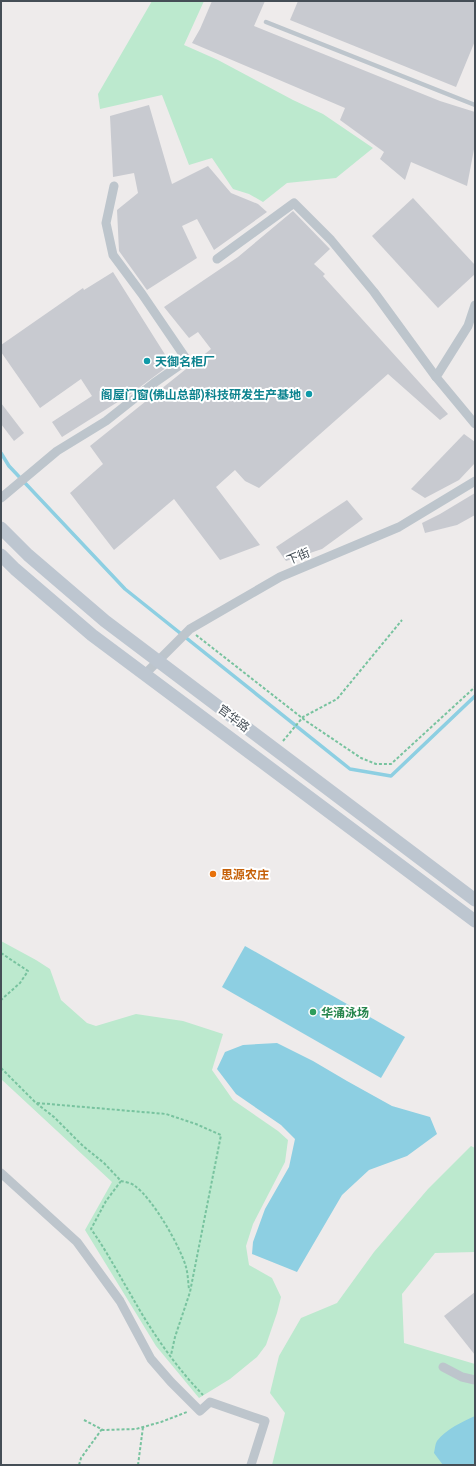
<svg xmlns="http://www.w3.org/2000/svg" width="476" height="1466" font-family="Ubuntu,'Noto Sans SC',sans-serif">
<rect width="100%" height="100%" fill="#eeebeb"/>
<g fill="#bce9ce">
<polygon points="152,1 204,1 184,45 218,60 293,100 323,114 373,148 336,178 287,183 263,202 249,194 233,189 212,158 189,165 162,95 100,109 98,94"/>
<polygon points="1,941 36,960 50,969 61,1000 87,1023 96,1026 136,1014 183,1021 223,1034 212,1070 233,1100 278,1131 288,1140 285,1162 253,1224 246,1246 249,1265 272,1278 281,1297 277,1313 266,1345 257,1357 230,1379 199,1398 156,1346 85,1230 112,1182 1,1079"/>
<polygon points="471,1146 475,1148 475,1252 435,1253 402,1294 404,1343 475,1364 475,1465 272,1465 285,1413 270,1393 279,1356 301,1318 337,1303 374,1252 428,1189"/>
</g>
<g fill="#8dcfe2">
<polygon points="245,946 405,1037 381,1078 222,987"/>
<polygon points="277,1043 313,1061 347,1081 392,1106 430,1117 437,1134 407,1156 369,1170 342,1195 297,1272 252,1254 253,1242 265,1209 289,1167 295,1139 281,1125 236,1094 217,1069 225,1052 243,1045"/>
<path d="M475 1416V1465H443L434 1453C435 1449 435 1444 437 1441 446 1429 462 1422 475 1416Z"/>
</g>
<g fill="none" stroke-linecap="round" stroke-linejoin="round">
<polyline stroke="#8dcfe2" stroke-width="3.5" points="1,453 9,466 125,589 350,769 391,776 475,696"/>
</g>
<g fill="#c8cad0">
<polygon points="212,1 265,1 254,26 440,101 475,112 475,144 467,186 411,162 405,180 380,159 384,152 340,120 345,108 192,43 200,29"/>
<polygon points="298,1 475,1 475,41 456,87 290,20"/>
<polygon points="149,105 172,184 208,166 231,193 258,204 267,212 214,250 197,219 182,226 197,258 147,290 119,251 117,210 138,193 134,173 113,177 110,116"/>
<polygon points="413,198 475,265 475,274 438,308 372,236"/>
<polygon points="293,211 330,249 314,264 325,274 323,276 448,414 440,420 388,374 259,488 245,481 235,470 216,487 260,545 220,560 174,499 114,550 70,493 103,464 90,446 211,349 198,332 189,338 164,307 238,257"/>
<polygon points="113,272 171,364 132,393 62,437 52,422 92,396 81,379 40,408 1,352 1,345 83,288 84,290"/>
<polygon points="1,403 24,433 14,441 1,424"/>
<polygon points="464,434 475,442 475,463 459,480 425,498 411,489"/>
<polygon points="475,493 475,515 457,525 425,533 422,523 440,514"/>
<polygon points="347,500 363,519 322,549 286,561 276,547"/>
<polygon points="475,1292 475,1355 444,1316"/>
</g>
<g fill="none" stroke-linecap="round" stroke-linejoin="round">
<g stroke="#78c39f" stroke-width="2" stroke-dasharray="3 2" stroke-linecap="butt">
<polyline points="196,635 306,721 361,758 376,764 391,764 475,687"/>
<polyline points="283,741 303,717 337,699 402,620"/>
<polyline points="1,953 28,971 20,983 1,1000"/>
<path d="M1 1068 36 1103 54 1117 83 1146 104 1163 121 1181 106 1201 91 1229C106 1250 118 1273 131 1295 151 1331 175 1366 203 1395"/>
<polyline points="37,1103 166,1114 196,1124 221,1135 190,1292 175,1337 171,1355"/>
<path d="M121 1181C125 1182 132 1183 135 1186 153 1199 180 1246 186 1267 188 1274 188 1282 189 1289"/>
<polyline points="84,1420 103,1430 136,1429 161,1422 187,1412"/>
<polyline points="79,1465 81,1458 102,1429"/>
<polyline points="138,1465 143,1427"/>
</g>
<polyline stroke="#bdc5cc" stroke-width="4.5" points="266,22 475,105"/>
<g stroke="#bdc5cc" stroke-width="9">
<polyline points="217,259 294,203 331,240 374,292 436,377"/>
<polyline points="475,305 468,326 436,377 475,424"/>
<polyline points="1,498 57,451 106,421 154,383 187,360 142,294 113,255 106,223 114,186"/>
<polyline points="145,674 190,629 280,577 399,527 475,481"/>
<polyline points="1,1173 77,1242 120,1301 151,1359 171,1382 200,1411 210,1402 265,1421 251,1465"/>
<polyline points="443,1367 462,1377 475,1380"/>
</g>
<g stroke="#bdc6d0" stroke-width="13">
<polyline points="1,528 28,555 105,621 475,900"/>
<polyline points="1,555 15,569 92,635 475,921"/>
</g>
</g>
<g fill="#0f9aa8" stroke="#fff" stroke-width="1.5">
<circle cx="147" cy="361" r="4"/>
<circle cx="309" cy="394" r="4"/>
</g>
<circle fill="#e8710a" stroke="#fff" stroke-width="1.5" cx="213" cy="874" r="4"/>
<circle fill="#2e9e5b" stroke="#fff" stroke-width="1.5" cx="313" cy="1012" r="4"/>
<g text-anchor="middle" dominant-baseline="central" stroke-width="4" stroke-linejoin="round" paint-order="stroke">
<g font-size="12" font-weight="bold" fill="#0d838f" stroke="#fff" text-anchor="start">
<text x="155" y="361">天御名柜厂</text>
<text x="301" y="394" text-anchor="end">阁屋门窗(佛山总部)科技研发生产基地</text>
</g>
<g font-size="12" fill="#454e56" stroke="#fff">
<text transform="translate(298 556) rotate(-23)">下街</text>
<text transform="translate(234 718) rotate(37)">官华路</text>
</g>
<g font-size="12" font-weight="bold" fill="#c56008" stroke="#fff" text-anchor="start">
<text x="221" y="874">思源农庄</text>
</g>
<g font-size="12" font-weight="bold" fill="#27864d" stroke="#fff" text-anchor="start">
<text x="321" y="1012">华涌泳场</text>
</g>
</g>
<rect width="476" height="1466" fill="none" stroke="#454e56" stroke-width="4"/>
</svg>
